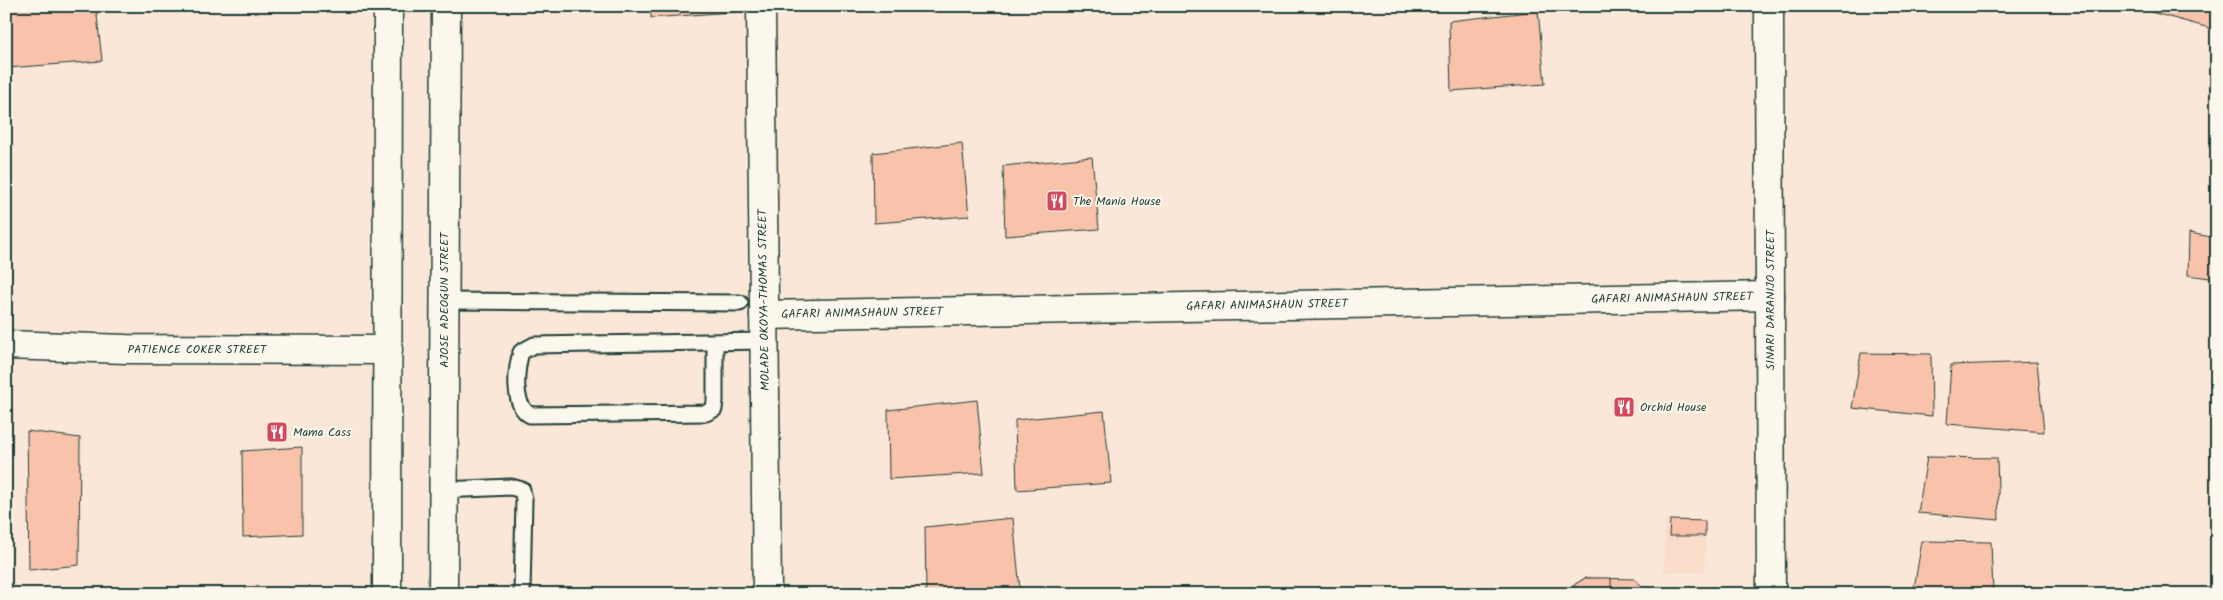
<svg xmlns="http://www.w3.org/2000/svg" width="2223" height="600" font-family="Kalam,sans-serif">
<rect width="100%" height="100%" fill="#fae7d8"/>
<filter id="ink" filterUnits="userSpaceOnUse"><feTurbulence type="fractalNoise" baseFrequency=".02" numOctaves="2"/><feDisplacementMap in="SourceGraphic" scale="10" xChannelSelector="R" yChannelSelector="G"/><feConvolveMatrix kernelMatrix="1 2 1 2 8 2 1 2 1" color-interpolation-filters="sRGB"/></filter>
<g filter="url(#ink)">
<polygon fill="#fadcca" points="1665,520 1705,521 1705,572 1664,572"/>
<g fill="#f9c3ab" stroke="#1f3d34">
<polygon points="6,6 96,6 102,61 7,68"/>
<polygon points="651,6 745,6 745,11 651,18"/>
<polygon points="2148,6 2217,6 2217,30 2147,11"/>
<polygon points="1538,11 1545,84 1451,91 1449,21"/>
<polygon points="962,143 969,216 874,223 873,153"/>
<polygon points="1092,157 1099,229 1005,236 1003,166"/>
<polygon points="2189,233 2217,238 2217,279 2188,275"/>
<polygon points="1861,353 1931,354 1932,416 1852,408"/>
<polygon points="2037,362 2044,432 1947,424 1951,365"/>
<polygon points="977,400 984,473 889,479 888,410"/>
<polygon points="1104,411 1111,483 1017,490 1015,420"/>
<polygon points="27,431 80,438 79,565 29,570"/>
<polygon points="302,447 302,534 243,537 242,451"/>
<polygon points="1927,457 1997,458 1999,520 1918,513"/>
<polygon points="1013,518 1020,590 977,594 926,594 925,527"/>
<polygon points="1670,520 1705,521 1705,536 1669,536"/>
<polygon points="1922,541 1991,542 1993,594 1913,594"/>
<polygon points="1585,578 1634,579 1642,586 1644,594 1571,594 1574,585"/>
<polygon points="1585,578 1611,578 1611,594 1571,594 1574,585"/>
<rect x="1720" y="590" width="14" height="4"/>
</g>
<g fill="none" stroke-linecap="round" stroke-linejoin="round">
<g stroke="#1f3d34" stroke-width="19">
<g id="lane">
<polyline points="444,301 740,303"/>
<path d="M715 342V401L714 409 706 413 530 415C512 405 516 370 521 352L534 345 764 341"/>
<polyline points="443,490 511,487 522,490 524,499 522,594"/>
</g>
</g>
<g stroke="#1f3d34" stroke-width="31">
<g id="street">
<polyline points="761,6 767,594"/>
<polyline points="1769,6 1771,594"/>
<polyline points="764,315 1770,296"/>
<polyline points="6,345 126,349 388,350"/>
</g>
</g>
<g stroke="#1f3d34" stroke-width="31">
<g id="secondary">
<polyline points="387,594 388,6"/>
<polyline points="443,594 446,6"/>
</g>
</g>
<use href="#lane" stroke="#fbf7ec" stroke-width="15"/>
<use href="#street" stroke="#fbf7ec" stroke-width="28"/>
<use href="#secondary" stroke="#fbf7ec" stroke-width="28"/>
</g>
</g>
<defs>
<g id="restaurant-square" transform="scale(1.125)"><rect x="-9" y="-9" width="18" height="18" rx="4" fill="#d1495b" stroke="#fbf7ec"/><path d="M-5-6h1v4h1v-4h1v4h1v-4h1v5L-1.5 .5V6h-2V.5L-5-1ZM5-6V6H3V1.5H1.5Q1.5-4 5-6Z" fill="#fff"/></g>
</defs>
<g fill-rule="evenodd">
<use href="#restaurant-square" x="1057" y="201"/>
<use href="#restaurant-square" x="1624" y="407"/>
<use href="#restaurant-square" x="277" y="432"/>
</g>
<g text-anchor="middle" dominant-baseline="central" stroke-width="4" stroke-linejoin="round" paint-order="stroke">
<g font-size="12" fill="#1f3d34" stroke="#fbf7ec" text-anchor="start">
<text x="1073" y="201">The Mania House</text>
<text x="1640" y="407">Orchid House</text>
<text x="293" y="432">Mama Cass</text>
</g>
<g font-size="12" fill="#1f3d34" stroke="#fbf7ec">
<text transform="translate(1672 298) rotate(-1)">GAFARI ANIMASHAUN STREET</text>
<text transform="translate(444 300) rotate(-90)">AJOSE ADEOGUN STREET</text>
<text transform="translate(764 300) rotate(-91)">MOLADE OKOYA-THOMAS STREET</text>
<text transform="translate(1770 300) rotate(-90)">SINARI DARANIJO STREET</text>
<text transform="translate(1267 305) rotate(-1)">GAFARI ANIMASHAUN STREET</text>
<text transform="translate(862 313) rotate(-1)">GAFARI ANIMASHAUN STREET</text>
<text x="197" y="349">PATIENCE COKER STREET</text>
</g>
</g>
<rect width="2223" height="600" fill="none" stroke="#fbf7ec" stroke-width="25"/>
<rect x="12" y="12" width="2198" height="575" fill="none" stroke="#1f3d34" stroke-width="2" filter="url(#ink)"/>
</svg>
